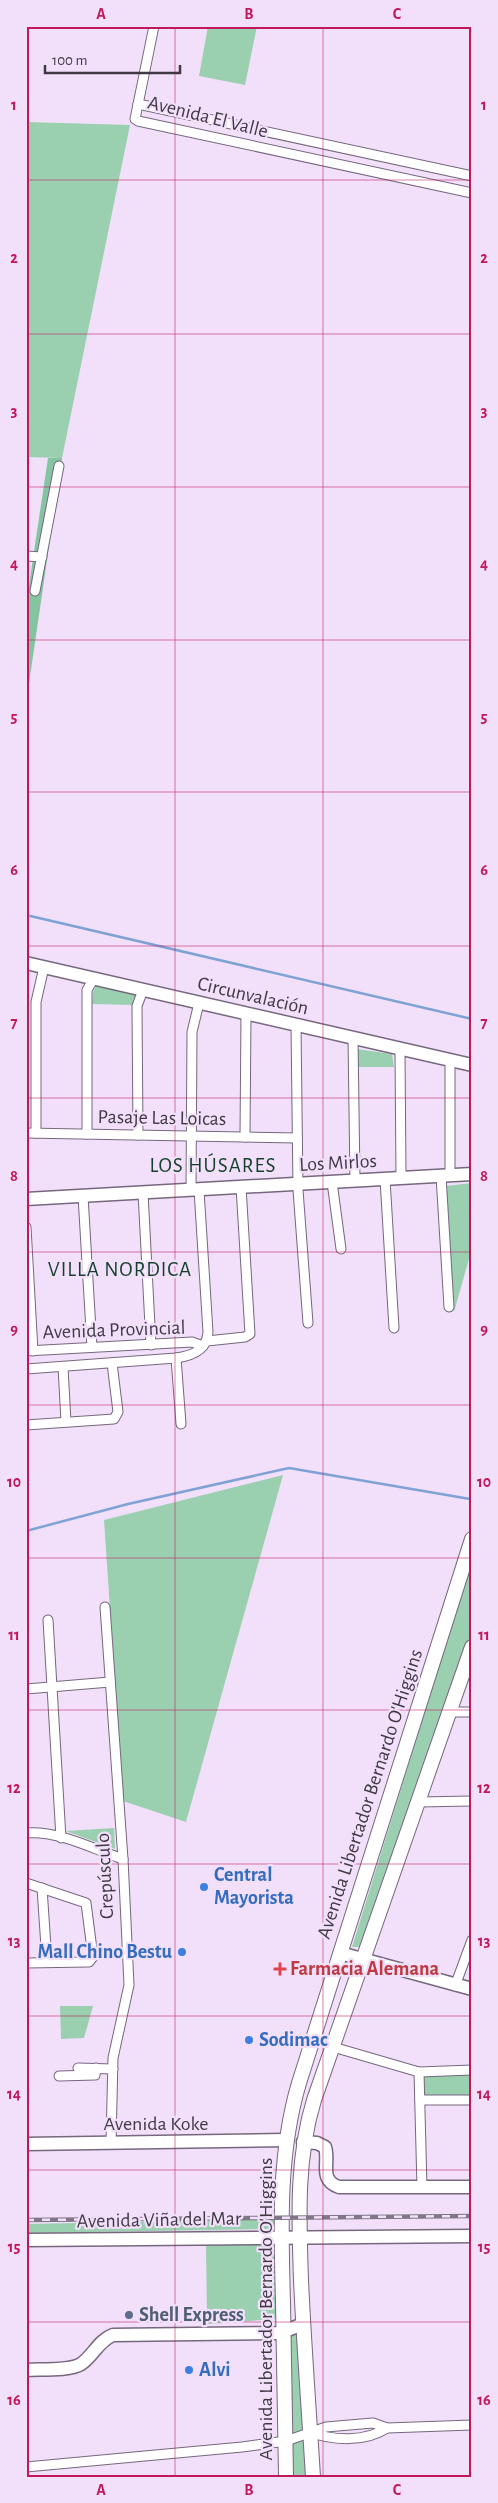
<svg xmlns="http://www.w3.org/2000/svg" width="498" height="2503" font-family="'Alegreya Sans',sans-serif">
<rect width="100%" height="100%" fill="#f2e0fb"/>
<g fill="#9acfb0">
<polygon points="208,26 257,26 245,85 199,76"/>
<polygon points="26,122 130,125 62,458 26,457"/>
<polygon points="96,986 136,994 132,1005 92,1004 93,992"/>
<polygon points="357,1049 392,1054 394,1067 358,1067"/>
<polygon points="472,1183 472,1248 454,1312 446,1186"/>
<polygon points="283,1475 186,1822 123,1801 104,1520"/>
<polygon points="468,1573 472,1574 472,1631 362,1947 352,1947"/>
<polygon points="114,1828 115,1849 66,1831"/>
<polygon points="60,2006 93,2006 84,2038 61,2039"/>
<polygon points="470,2073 470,2096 424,2096 424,2075"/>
<polygon points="279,2219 275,2228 272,2229 26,2233 26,2224"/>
<polygon points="270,2241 275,2247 276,2316 275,2319 207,2324 206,2243"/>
<polygon points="297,2328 308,2477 292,2477 290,2330"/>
</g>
<polygon fill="#84c4a1" points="48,458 62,458 26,704 26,605"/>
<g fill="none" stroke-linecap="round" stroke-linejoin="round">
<g stroke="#7fa2d4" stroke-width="2.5">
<polyline points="26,915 472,1019"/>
<polyline points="26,1531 128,1504 289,1468 470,1499"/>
</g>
<g stroke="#76677e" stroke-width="11">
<g id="street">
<polyline points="154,26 135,119 138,121 472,193"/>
<polyline points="138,104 472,176"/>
<polyline points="26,556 42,557"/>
<polyline points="35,591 59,466"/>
<polyline points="296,1025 298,1190 308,1323"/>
<polyline points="353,1038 355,1181"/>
<polyline points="400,1050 401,1178"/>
<polyline points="26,1133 297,1138"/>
<polyline points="36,1133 36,1002 44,967"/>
<polyline points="87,1134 87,990 94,978"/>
<polyline points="138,1135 137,1006 143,990"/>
<polyline points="245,1137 246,1014"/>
<polyline points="450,1175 450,1060"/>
<polyline points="441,1176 449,1307"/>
<polyline points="385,1179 394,1328"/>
<polyline points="332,1182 341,1249"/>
<polyline points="191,1190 192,1032 199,1003"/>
<polyline points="143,1193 151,1345"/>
<polyline points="83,1196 92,1347"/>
<polyline points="26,1227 33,1351"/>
<polyline points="207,1341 245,1337 250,1334 241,1187"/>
<polyline points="26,1351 192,1342 203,1346"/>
<polyline points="176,1358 181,1424"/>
<polyline points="63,1367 66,1422"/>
<path d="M26 1369 176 1358C191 1356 207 1351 208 1332L199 1190"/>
<polyline points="26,1425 114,1419 118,1412 112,1363"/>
<polyline points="105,1607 123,1859 129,1985 113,2058 111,2142"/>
<polyline points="48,1620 61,1838"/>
<polyline points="26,1689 110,1682"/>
<polyline points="449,1712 472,1712"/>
<polyline points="418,1802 472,1801"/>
<path d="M26 1833C58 1830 93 1849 123 1859"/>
<polyline points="26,1883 86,1903 93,1957 89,1962 26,1963"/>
<polyline points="42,1888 47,1962"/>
<polyline points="455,1986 472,1940"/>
<polyline points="333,2047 419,2072 472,2070"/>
<polyline points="78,2068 113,2069"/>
<polyline points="419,2072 422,2188"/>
<polyline points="59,2076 95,2075 96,2068"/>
<polyline points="420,2100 472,2100"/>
<path d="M310 2432C333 2441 366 2442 387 2428"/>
<polyline points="26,2467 242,2447 286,2441 326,2427 373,2423 387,2428 472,2425"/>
</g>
</g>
<g stroke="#76677e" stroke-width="15">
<g id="secondary">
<polyline points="26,963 472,1065"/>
<polyline points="26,1199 472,1174"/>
<polyline points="340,1953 472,1989"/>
<path d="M303 2142 317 2143 325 2147C330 2162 318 2180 339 2187H472"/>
<polyline points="26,2144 286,2140"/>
<polyline points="26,2240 472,2236"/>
<path d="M26 2370C40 2369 70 2371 81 2364 93 2356 99 2340 113 2335L280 2333 303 2324"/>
</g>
</g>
<g stroke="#76677e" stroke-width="16">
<g id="primary">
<path d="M286 2477C285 2418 284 2360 283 2302 281 2228 278 2154 299 2083L472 1539"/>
<path d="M313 2477C309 2411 304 2346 301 2280 299 2219 296 2159 314 2100L472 1647"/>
</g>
</g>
<use href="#street" stroke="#fff" stroke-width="9"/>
<use href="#secondary" stroke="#fff" stroke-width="12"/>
<use href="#primary" stroke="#fff" stroke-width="14"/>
<g stroke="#817687" stroke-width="4.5">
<polyline id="rail" points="26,2220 472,2216"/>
</g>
<use href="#rail" stroke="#f2e0fb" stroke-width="2.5" stroke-dasharray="8" stroke-linecap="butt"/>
</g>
<path fill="none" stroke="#c2185b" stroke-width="1" stroke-opacity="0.55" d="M175 26V2477M323 26V2477M26 180H472M26 334H472M26 487H472M26 640H472M26 792H472M26 946H472M26 1098H472M26 1252H472M26 1405H472M26 1558H472M26 1710H472M26 1864H472M26 2016H472M26 2170H472M26 2322H472"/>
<g fill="#3f7fe0" stroke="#f2e0fb" stroke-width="2">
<circle cx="204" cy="1887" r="5"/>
<circle cx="182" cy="1952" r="5"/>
<circle cx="249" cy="2040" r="5"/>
<circle cx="189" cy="2370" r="5"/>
</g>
<path fill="#e0444e" stroke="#f2e0fb" stroke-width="2" d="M277.5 1961.5h5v5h5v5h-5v5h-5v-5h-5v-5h5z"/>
<circle fill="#5c6f8a" stroke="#f2e0fb" stroke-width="2" cx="129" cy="2315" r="5"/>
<g text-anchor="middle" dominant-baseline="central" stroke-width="4.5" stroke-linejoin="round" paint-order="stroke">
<g font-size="20" fill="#403944" stroke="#f2e0fb">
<text transform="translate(208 117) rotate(14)">Avenida El Valle</text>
<text transform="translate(253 996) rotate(13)">Circunvalación</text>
<text transform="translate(162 1118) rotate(1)">Pasaje Las Loicas</text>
<text transform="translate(338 1163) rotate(-3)">Los Mirlos</text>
<text transform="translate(114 1330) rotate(-2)">Avenida Provincial</text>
<text transform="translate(370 1794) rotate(-72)">Avenida Libertador Bernardo O'Higgins</text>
<text transform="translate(105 1876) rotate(-93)">Crepúsculo</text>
<text x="156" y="2124">Avenida Koke</text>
<text transform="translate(159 2220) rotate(-1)">Avenida Viña del Mar</text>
<text transform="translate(266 2309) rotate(-90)">Avenida Libertador Bernardo O'Higgins</text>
</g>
<g font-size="20" font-weight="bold" fill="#366cbe" stroke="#f2e0fb" text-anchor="start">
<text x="214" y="1875">Central<tspan x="214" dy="23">Mayorista</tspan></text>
<text x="172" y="1952" text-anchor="end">Mall Chino Bestu</text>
<text x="259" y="2040">Sodimac</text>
<text x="199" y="2370">Alvi</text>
</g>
<g font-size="20" font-weight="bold" fill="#be3a42" stroke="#f2e0fb" text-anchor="start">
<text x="290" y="1969">Farmacia Alemana</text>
</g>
<g font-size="20" font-weight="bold" fill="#4e5e75" stroke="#f2e0fb" text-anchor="start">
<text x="139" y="2315">Shell Express</text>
</g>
<g font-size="21" letter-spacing="1" fill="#153f2a" stroke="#f2e0fb">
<text x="213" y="1165">LOS HÚSARES</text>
<text x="120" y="1269">VILLA NORDICA</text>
</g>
</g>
<rect width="498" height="2503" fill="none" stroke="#f2e0fb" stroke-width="55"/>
<path d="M45 65v8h135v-8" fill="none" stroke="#403944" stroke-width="2.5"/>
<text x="52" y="65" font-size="15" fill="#403944" stroke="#f2e0fb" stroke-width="4" paint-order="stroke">100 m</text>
<rect x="28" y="28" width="442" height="2448" fill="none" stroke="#c2185b" stroke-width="2"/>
<g font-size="16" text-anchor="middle" font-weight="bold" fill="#c2185b">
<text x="101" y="19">A</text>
<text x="249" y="19">B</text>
<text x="397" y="19">C</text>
<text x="14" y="110">1</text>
<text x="484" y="110">1</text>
<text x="14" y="263">2</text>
<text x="484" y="263">2</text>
<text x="14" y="416">3</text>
<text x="484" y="416">3</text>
<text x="14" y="569">4</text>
<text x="484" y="569">4</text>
<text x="14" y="722">5</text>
<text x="484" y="722">5</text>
<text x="14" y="875">6</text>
<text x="484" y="875">6</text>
<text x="14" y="1028">7</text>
<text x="484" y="1028">7</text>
<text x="14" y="1181">8</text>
<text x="484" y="1181">8</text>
<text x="14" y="1334">9</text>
<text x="484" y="1334">9</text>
<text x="14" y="1487">10</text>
<text x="484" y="1487">10</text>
<text x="14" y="1640">11</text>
<text x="484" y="1640">11</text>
<text x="14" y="1793">12</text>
<text x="484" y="1793">12</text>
<text x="14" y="1946">13</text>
<text x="484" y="1946">13</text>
<text x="14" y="2099">14</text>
<text x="484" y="2099">14</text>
<text x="14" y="2252">15</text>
<text x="484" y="2252">15</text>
<text x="14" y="2405">16</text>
<text x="484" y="2405">16</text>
<text x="101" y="2495">A</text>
<text x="249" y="2495">B</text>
<text x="397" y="2495">C</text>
</g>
</svg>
